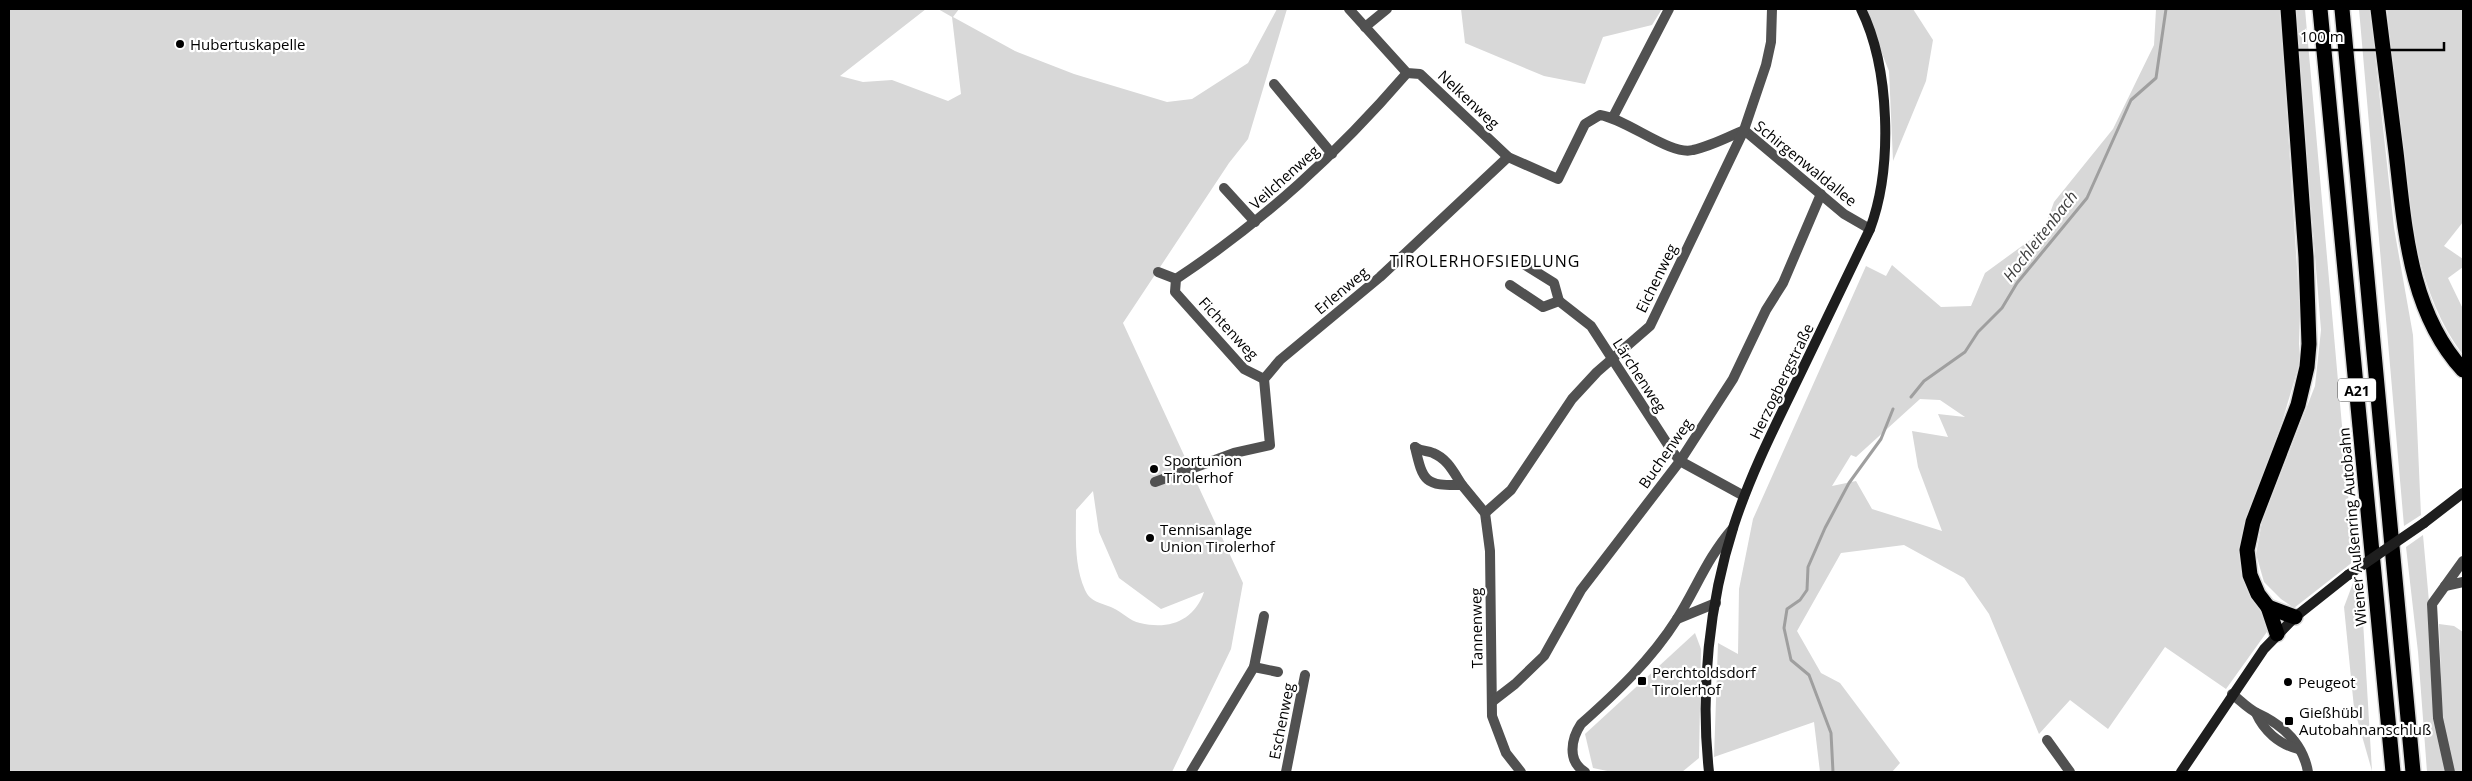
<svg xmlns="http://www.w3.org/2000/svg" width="2472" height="781" font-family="'Open Sans',sans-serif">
<rect width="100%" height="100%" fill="#fff"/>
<g fill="#d8d8d8" fill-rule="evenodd">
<path d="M9 9H926L840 76 863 82 892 80 948 101 961 94 952 17 938 9H959L953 17 1015 51 1074 74 1167 102 1192 99 1248 63 1277 9H1287L1248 139 1229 163 1123 323 1243 583 1231 649 1172 772H9ZM1093 491 1099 532 1119 578 1161 609 1204 592C1194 621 1169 630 1140 623 1130 621 1122 612 1113 608 1102 603 1090 602 1085 590 1074 565 1076 537 1076 510Z"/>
<polygon points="1461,9 1662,9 1652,25 1603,37 1585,84 1544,76 1465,43"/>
<polygon points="1864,9 1913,9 1933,40 1926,81 1893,161 1889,71"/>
<path d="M2156 9H2280L2299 298V365L2282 422 2248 514 2240 549 2269 629 2226 689 2165 647 2108 729 2070 700 2039 734 1989 614 1964 578 1904 545 1841 553 1797 631 1821 673 1840 683 1900 763 1892 772H1820L1814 722 1714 757 1718 643 1738 654 1739 589 1753 519 1866 266 1886 276 1892 265 1941 307 1971 306 1985 273 2044 230 2054 202 2113 129 2154 45ZM1920 399 1940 400 1965 417 1938 414 1948 437 1912 431 1918 467 1942 531 1872 509 1856 481 1832 486 1851 455 1856 457Z"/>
<polygon points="2295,9 2305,9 2354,561 2294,608 2281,599 2264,582 2256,554 2262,522 2315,386 2321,330"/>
<polygon points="2359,9 2370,9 2394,228 2413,335 2421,515 2404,526"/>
<path d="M2387 9H2463V222L2444 246 2463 259V267L2448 278 2463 309V355C2417 294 2409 212 2401 138 2396 95 2391 52 2387 9Z"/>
<polygon points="2423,535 2431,624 2441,678 2439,624 2454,626 2463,632 2463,772 2427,772 2418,652 2406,547"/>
<polygon points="2353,583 2361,587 2372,771 2354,708 2344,607"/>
<polygon points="1695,633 1701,649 1699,758 1682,772 1612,772 1593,768 1585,734"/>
</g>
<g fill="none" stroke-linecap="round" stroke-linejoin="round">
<g stroke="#9f9f9f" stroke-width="3">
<polyline points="1911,397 1924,381 1965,352 1978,332 2002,308 2017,283 2087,198 2131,100 2156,78 2166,9"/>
<polyline points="1833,772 1831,733 1809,675 1791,660 1784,628 1787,609 1800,600 1807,590 1808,567 1825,528 1849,483 1881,439 1893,409"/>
</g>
<g stroke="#dbdbdb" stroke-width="18">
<g id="motorway">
<polyline points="2320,9 2393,772"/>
<polyline points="2342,9 2413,772"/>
<path d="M2378 9C2384 57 2390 105 2396 152 2405 228 2409 311 2463 370"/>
<polyline points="2268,607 2295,617"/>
<polyline points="2277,634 2268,607 2258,594 2250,575 2247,550 2253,522 2298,405 2307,367 2309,344 2306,257 2288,9"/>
</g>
</g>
<g stroke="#515151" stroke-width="10">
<path d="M1349 9 1407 73 1420 74 1508 157 1558 179 1585 124 1600 115C1627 119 1670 156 1693 150 1711 146 1728 137 1744 130L1844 214 1870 229"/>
<polyline points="1365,27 1387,9"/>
<polyline points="1274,84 1332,154"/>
<polyline points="1613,117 1669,9"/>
<polyline points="1224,188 1255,222"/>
<polyline points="1522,263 1554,283 1559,301"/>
<polyline points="1158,272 1176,279"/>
<polyline points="1510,285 1543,307 1559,301 1591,326 1672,451 1680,461 1744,496"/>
<path d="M1264 379 1244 369 1175 292 1176 279C1265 220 1337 154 1407 73"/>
<path d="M1415 447C1423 482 1425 486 1462 485L1485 513 1490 551 1492 716 1506 753 1521 772"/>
<path d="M1415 447C1422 452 1426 450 1433 453 1448 459 1454 473 1462 485"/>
<polyline points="1155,482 1234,453 1270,445 1264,379 1280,360 1380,277 1508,157"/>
<polyline points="1485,513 1511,490 1572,399 1597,372 1650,326 1744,130 1766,65 1771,42 1772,9"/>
<polyline points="2463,561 2445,586 2463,582"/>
<polyline points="2445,586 2432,604 2438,718 2450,772"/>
<polyline points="1677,619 1716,603"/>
<polyline points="1254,667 1264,616"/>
<polyline points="1493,701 1515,684 1544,656 1581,590 1680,461 1733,379 1766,310 1783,283 1821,194"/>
<polyline points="2047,740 2070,772"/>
<polyline points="1191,772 1254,667 1278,672"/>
<polyline points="1286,772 1305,675"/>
<path d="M1585 772C1567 761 1571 739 1581 724 1617 692 1651 660 1677 619 1697 587 1707 558 1733 528"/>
</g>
<g stroke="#515151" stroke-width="10">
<path d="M2232 694C2240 700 2248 709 2257 713 2283 725 2303 743 2308 772"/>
<path d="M2256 713C2264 731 2279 744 2298 749"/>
</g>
<g stroke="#1e1e1e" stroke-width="10">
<polyline points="2424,523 2463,493"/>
<path d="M1709 772C1700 691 1709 603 1734 525 1749 479 1770 436 1791 393 1817 338 1844 284 1870 229 1893 167 1890 68 1861 9"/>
<polyline points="2181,772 2264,649 2295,617 2348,575"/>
</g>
<use href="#motorway" stroke="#000" stroke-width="15"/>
<polyline stroke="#1e1e1e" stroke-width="10" points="2348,575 2424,523"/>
</g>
<g fill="#000" stroke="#fff" stroke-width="2">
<circle cx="180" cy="44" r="5"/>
<circle cx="1154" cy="469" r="5"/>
<circle cx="1150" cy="538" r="5"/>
<rect x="1637" y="676" width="10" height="10" rx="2.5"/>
<circle cx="2288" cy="682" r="5"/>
<rect x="2284" y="716" width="10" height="10" rx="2.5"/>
</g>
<g text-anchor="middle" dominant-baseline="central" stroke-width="4.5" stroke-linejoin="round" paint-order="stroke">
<rect fill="#fff" stroke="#4c4c4c" stroke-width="1" x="2338" y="378.5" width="38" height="23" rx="4"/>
<g font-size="14" font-weight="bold" fill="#000">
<text x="2357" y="390">A21</text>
</g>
<g font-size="15" fill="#000" stroke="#fff" text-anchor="start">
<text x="190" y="44">Hubertuskapelle</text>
<text x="1164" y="460">Sportunion<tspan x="1164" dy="17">Tirolerhof</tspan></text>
<text x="1160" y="529">Tennisanlage<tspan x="1160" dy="17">Union Tirolerhof</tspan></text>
<text x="1652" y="672">Perchtoldsdorf<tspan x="1652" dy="17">Tirolerhof</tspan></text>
<text x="2298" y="682">Peugeot</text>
<text x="2299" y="712">Gießhübl<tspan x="2299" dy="17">Autobahnanschluß</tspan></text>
</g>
<g font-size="15" fill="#000" stroke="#fff">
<text transform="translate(1469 99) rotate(43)">Nelkenweg</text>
<text transform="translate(1806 163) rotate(39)">Schirgenwaldallee</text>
<text transform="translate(1284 177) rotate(-42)">Veilchenweg</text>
<text transform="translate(1656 278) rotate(-64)">Eichenweg</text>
<text transform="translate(1341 290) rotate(-40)">Erlenweg</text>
<text transform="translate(1229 328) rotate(47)">Fichtenweg</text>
<text transform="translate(1640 375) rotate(57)">Lärchenweg</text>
<text transform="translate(1781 381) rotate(-64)">Herzogbergstraße</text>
<text transform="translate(1665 453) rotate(-55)">Buchenweg</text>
<text transform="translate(2352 527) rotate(-95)">Wiener Außenring Autobahn</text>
<text transform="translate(1476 628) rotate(-91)">Tannenweg</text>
<text transform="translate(1281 721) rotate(-79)">Eschenweg</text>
</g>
<g font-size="16" font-style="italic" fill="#404040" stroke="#fff">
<text transform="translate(2040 236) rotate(-52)">Hochleitenbach</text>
</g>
<g font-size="16" letter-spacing="1" fill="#000" stroke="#fff">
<text x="1485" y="261">TIROLERHOFSIEDLUNG</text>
</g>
</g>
<rect width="2472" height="781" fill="none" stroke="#000000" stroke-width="20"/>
<path d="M2292 42v8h152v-8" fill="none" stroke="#000000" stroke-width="2.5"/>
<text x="2300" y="42" font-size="15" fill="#000000" stroke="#ffffff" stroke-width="4" paint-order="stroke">100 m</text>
</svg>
